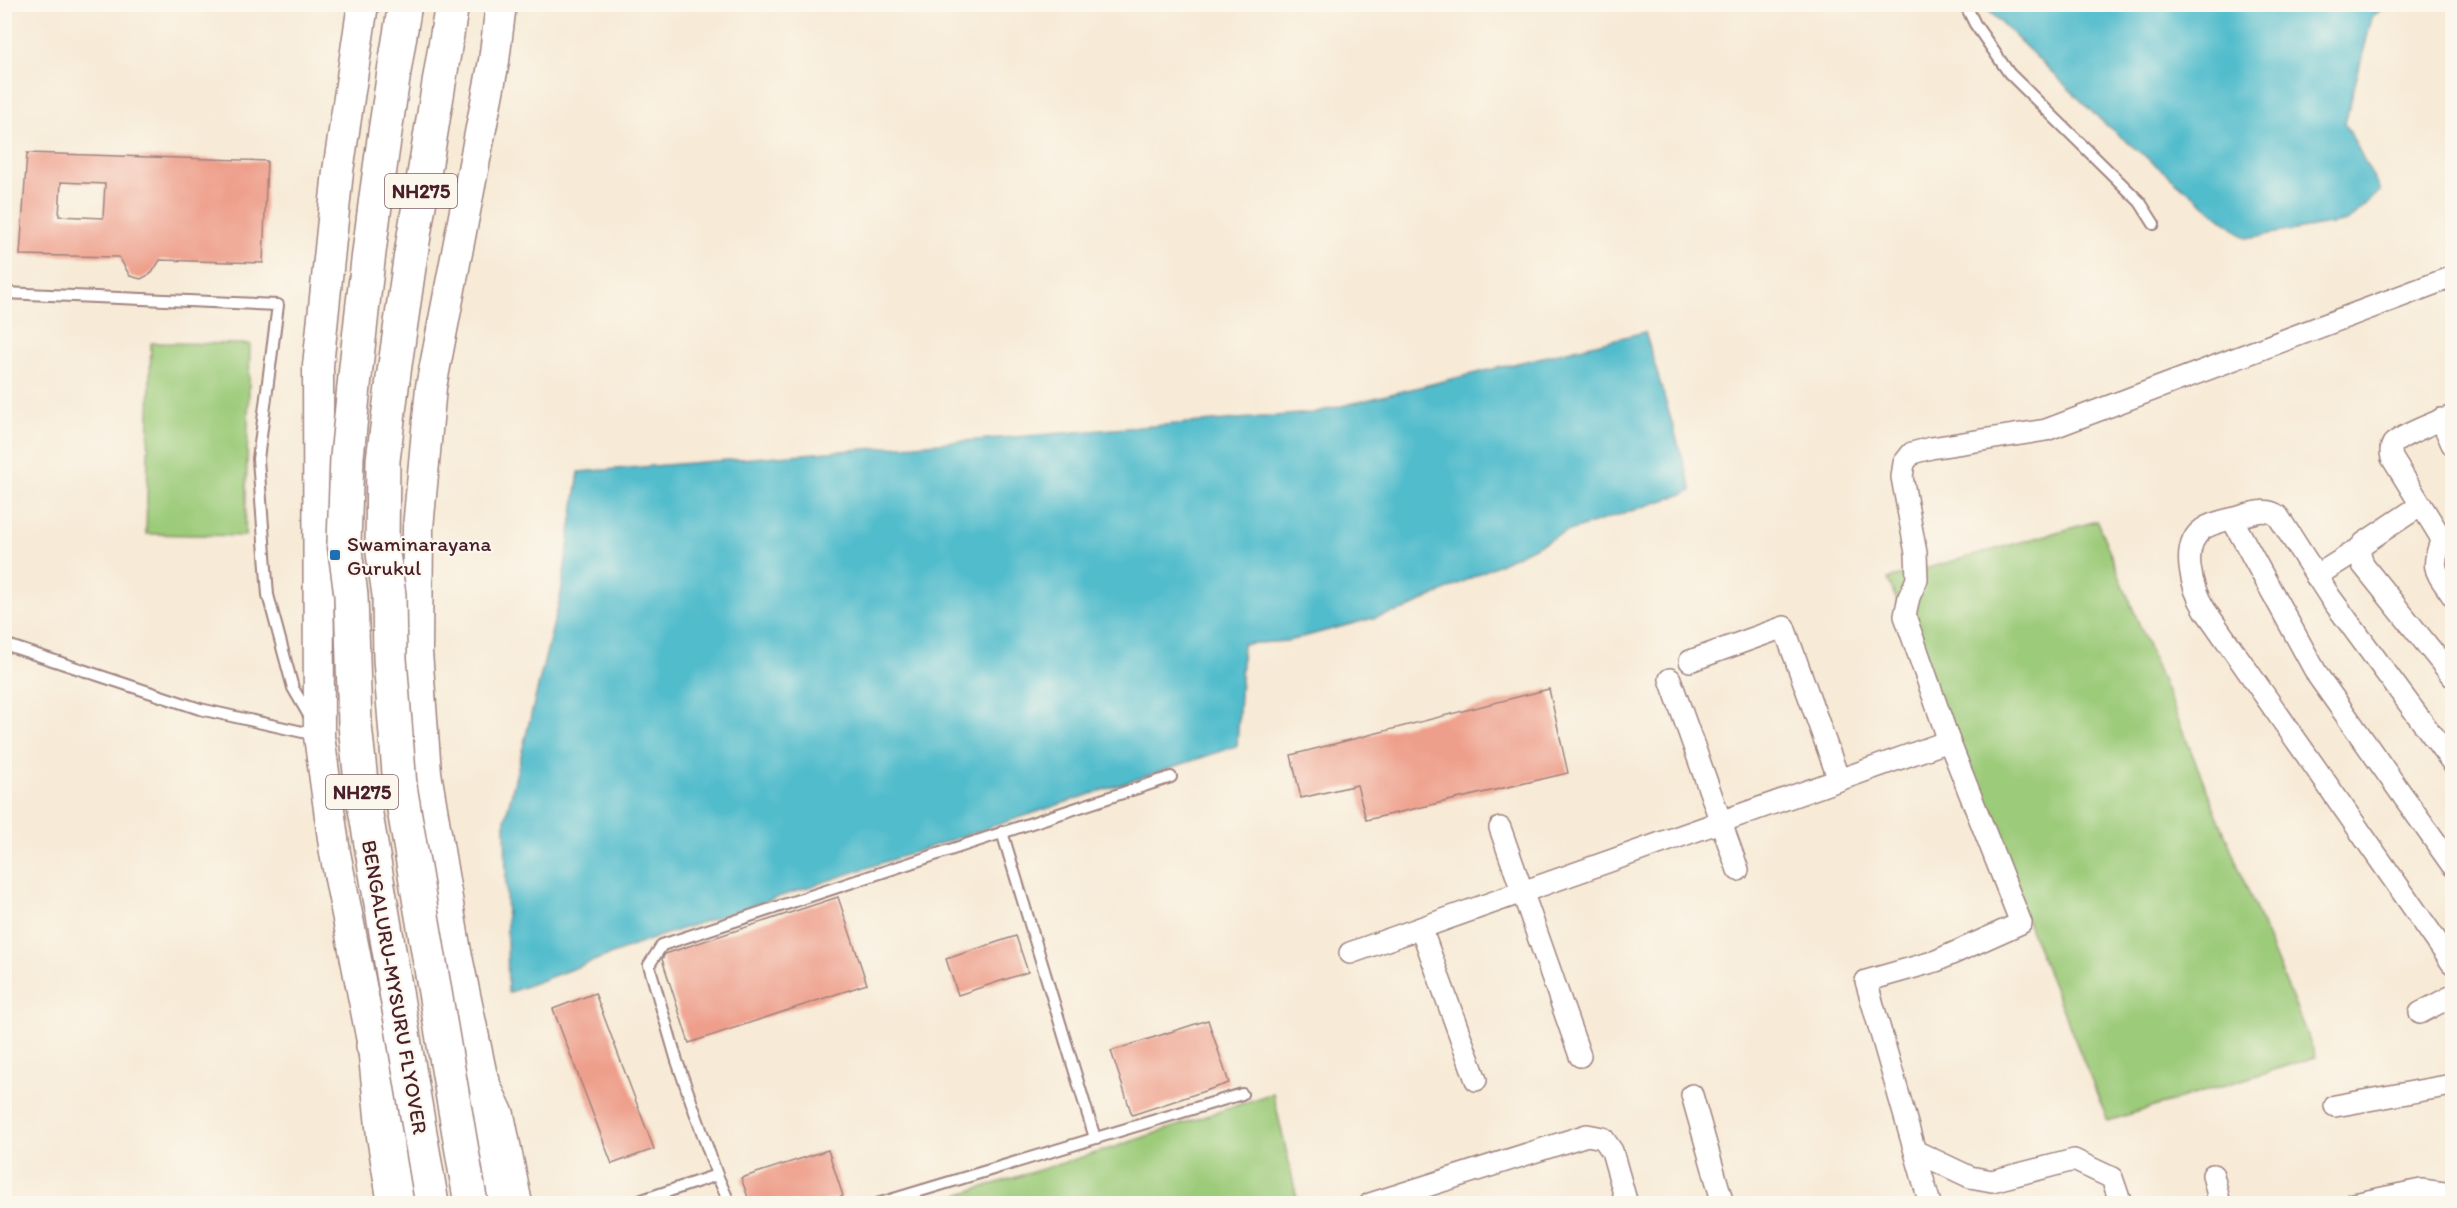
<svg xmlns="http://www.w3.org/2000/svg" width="2457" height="1208" font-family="Itim,sans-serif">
<rect width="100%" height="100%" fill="#fbf7ec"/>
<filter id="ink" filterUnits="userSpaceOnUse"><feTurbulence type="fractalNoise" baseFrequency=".0167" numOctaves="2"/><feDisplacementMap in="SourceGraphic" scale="12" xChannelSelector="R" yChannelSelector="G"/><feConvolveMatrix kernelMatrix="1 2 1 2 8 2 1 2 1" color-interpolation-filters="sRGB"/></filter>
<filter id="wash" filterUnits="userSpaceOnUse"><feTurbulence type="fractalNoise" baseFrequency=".008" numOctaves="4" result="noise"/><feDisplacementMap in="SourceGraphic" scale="24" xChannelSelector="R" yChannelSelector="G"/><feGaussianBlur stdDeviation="1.35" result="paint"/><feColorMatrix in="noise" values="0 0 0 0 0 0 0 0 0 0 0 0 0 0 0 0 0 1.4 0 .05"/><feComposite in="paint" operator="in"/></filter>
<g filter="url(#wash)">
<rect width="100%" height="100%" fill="#f7ead6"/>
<g fill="#9ccb79" stroke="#737552" stroke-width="1.5">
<polygon points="151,343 250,344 245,536 146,534"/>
<polygon points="2097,521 2316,1057 2108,1121 1888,579"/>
<polygon points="1273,1093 1298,1203 931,1203 1115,1147"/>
</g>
<g fill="#51bccc" stroke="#4e6e7c" stroke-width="1.5">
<polygon points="1983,5 2386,5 2372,18 2345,123 2380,191 2348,221 2246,238 2105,124"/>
<polygon points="1645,332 1692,491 1563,533 1407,609 1288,641 1243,644 1237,746 660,936 508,993 505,820 561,594 579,472 1313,413"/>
</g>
<g id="blocks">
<g fill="#ee9f8b" fill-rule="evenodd">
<path d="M27 153 267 161 263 263 160 260 152 273 141 279 130 276 119 257 20 255ZM61 182 105 184 103 218 59 216Z"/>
<polygon points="1549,689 1568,773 1366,820 1357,785 1301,798 1291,755"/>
<polygon points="838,897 867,984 689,1043 662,959 665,954"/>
<polygon points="1016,936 1028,972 958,995 946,959"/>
<polygon points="595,993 654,1149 612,1164 553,1009"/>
<polygon points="1208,1020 1229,1083 1132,1115 1111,1051"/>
<polygon points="828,1150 843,1196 821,1203 750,1203 741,1178"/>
</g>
</g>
</g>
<g filter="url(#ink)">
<use href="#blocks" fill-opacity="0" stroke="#a08480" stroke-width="1.5"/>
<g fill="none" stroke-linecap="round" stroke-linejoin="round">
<g stroke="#a08480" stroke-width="14">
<g id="lane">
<polyline points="1965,4 1975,24 2009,73 2140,202 2154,224"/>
<polyline points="4,293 278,305 258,459 268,595 293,688 311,719"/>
<polyline points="4,644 200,709 316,735"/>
<polyline points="1002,832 1095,1138"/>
<polyline points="717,1175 730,1204"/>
<polyline points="630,1204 717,1175 677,1061 649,965 662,945 1171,777"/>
<polyline points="877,1204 1242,1094"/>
</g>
</g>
<g stroke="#a08480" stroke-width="24">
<g id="street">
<path d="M2452 417C2441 419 2401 436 2393 444 2390 449 2391 453 2392 458L2442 539C2430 569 2435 570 2452 595"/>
<polyline points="2441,419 2452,444"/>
<polyline points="2421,505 2364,543 2359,549 2363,565 2452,676"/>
<polyline points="2232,519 2318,676 2452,865"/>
<polyline points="2316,576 2359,549"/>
<polyline points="1690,661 1784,627 1839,780"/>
<polyline points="1670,679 1738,870"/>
<path d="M2452 762 2330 597 2278 516C2266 507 2253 513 2239 517 2228 520 2213 522 2203 529 2179 546 2192 589 2205 610L2452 963"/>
<polyline points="1500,828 1580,1056"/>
<polyline points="1421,928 1476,1080"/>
<polyline points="1350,953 1949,741"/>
<polyline points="2420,1013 2452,996"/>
<polyline points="1692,1095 1723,1204"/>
<polyline points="2335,1106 2452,1085"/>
<polyline points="1915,1151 1970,1177 1992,1181 2074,1160 2112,1178 2121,1204"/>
<polyline points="2213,1175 2220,1204"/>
<polyline points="1370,1204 1587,1135 1603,1138 1612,1151 1627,1204"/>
<polyline points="1930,1204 1866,981 1936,961 2021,923 1949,741 1905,616 1909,597 1917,579 1916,553 1902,477 1904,463 1912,453 1931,448 2046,430 2452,277"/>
<polyline points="2354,1204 2421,1190 2452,1194"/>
</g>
</g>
<g stroke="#a08480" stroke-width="33">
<g id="secondary">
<polyline points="363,4 338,171 318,366 319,736 335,853 373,1046 382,1136 393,1204"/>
<polyline points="501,4 494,61 431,387 418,528 417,652 426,773 456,952 483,1081 499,1115 517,1204"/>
</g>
</g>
<g stroke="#a08480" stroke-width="36">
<g id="highway">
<path d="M355 376C368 251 384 128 405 4"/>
<polyline points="393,379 410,260 452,4"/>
<polyline points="373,1046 388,1082 412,1204"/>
<polyline points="483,1081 481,1124 495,1204"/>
</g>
</g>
<use href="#lane" stroke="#fff" stroke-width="10"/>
<use href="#street" stroke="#fff" stroke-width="21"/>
<use href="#secondary" stroke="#fff" stroke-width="30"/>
<use href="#highway" stroke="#fff" stroke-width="33"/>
<g stroke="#a08480" stroke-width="36" stroke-linecap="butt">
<g id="highway-bridge">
<polyline points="355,376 347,457 344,543 351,595 355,725 362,791 432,1204"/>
<polyline points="393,379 383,460 382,546 389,595 390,659 400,786 471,1204"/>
</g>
</g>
<use href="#highway-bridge" stroke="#fff" stroke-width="33"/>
</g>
</g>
<rect fill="#1f6fb2" stroke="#fbf7ec" stroke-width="2" x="329" y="549" width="12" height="12" rx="3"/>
<g text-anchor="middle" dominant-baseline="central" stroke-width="4.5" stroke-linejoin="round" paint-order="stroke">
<g fill="#fbf7ec" stroke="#7f6065" stroke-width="1.5">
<rect x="385" y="174" width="72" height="34" rx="4.5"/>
<rect x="326" y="775" width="72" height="34" rx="4.5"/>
</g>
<g font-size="20" font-weight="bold" fill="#4a1f2b">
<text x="421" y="191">NH275</text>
<text x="362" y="792">NH275</text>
</g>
<g font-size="21" fill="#4a1f2b" stroke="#fbf7ec" text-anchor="start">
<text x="347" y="543">Swaminarayana<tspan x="347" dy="24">Gurukul</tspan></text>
</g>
<g font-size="21" fill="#4a1f2b" stroke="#fbf7ec">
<text transform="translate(395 987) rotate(80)">BENGALURU-MYSURU FLYOVER</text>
</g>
</g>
<rect width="2457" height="1208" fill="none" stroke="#fbf7ec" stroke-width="24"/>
</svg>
